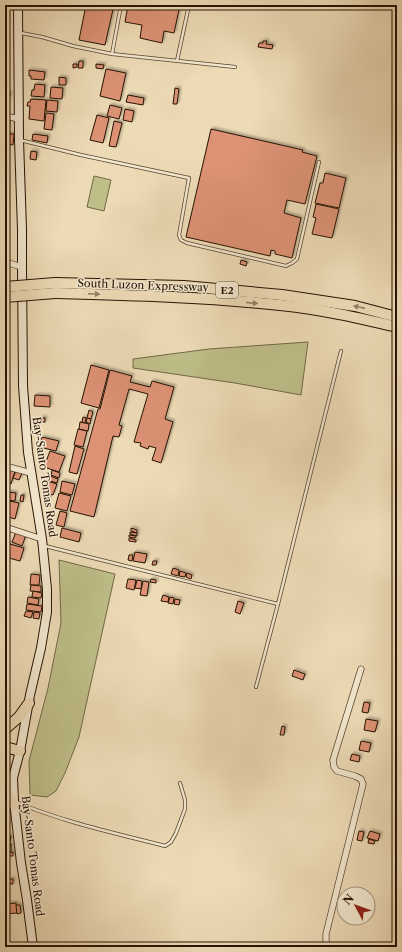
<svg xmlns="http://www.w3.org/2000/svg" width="402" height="952" font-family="'Libre Caslon Text',serif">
<defs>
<filter id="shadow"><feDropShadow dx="2" dy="-2" stdDeviation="1" flood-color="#0004"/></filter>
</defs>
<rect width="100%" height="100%" fill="#eddbb6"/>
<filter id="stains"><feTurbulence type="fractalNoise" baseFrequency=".005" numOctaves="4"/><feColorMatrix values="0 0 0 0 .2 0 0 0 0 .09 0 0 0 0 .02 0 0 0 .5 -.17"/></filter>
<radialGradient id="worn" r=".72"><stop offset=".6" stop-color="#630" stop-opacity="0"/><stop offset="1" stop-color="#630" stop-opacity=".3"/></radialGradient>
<g fill="#bebe89" stroke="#726846">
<polygon points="94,176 111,180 104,211 87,207"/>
<polygon points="308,342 301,395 235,383 133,368 133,359 209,349"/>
<polygon points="59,560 115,574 79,737 65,773 56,791 47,797 30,795 29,761 48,688 61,623"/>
</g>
<g fill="#dd9274" stroke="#261202" filter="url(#shadow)">
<polygon points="86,5 114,5 105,45 79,40"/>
<polygon points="128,5 180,5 174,33 164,31 162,43 140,38 142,25 125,22"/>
<polygon points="263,41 267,41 266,44 273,45 272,49 258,47 259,43 263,43"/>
<polygon points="79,61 83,61 83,68 78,68"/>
<polygon points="73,64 77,64 77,67 73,68"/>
<polygon points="96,64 104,65 103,69 96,68"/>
<polygon points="106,69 126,73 120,101 100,96"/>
<polygon points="29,70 45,72 44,80 31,79 31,76 29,76"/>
<polygon points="59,77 66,78 66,85 59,85"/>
<polygon points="35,84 45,85 44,97 31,96 32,90 34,90"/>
<polygon points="51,87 63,88 62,99 50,98"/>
<polygon points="175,88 179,89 177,104 173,104"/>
<polygon points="5,92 10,93 9,99 5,98"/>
<polygon points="128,95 144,98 143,105 126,102"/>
<polygon points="5,99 8,99 6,108 5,108"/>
<polygon points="31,99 46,100 44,121 29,119 30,106 27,106 28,102 30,102"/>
<polygon points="47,100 58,101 57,112 46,111"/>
<polygon points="110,105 122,108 119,119 107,116"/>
<polygon points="125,109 134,111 132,122 123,120"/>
<polygon points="46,113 54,114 52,130 44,129"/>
<polygon points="97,115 109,118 103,143 90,140"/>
<polygon points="5,121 9,122 6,143 5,143"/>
<polygon points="114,121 122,123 116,147 109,146"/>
<polygon points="211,129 303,150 302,152 317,156 305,204 287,200 284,213 301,218 292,258 275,254 275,251 271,250 270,256 186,237"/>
<polygon points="8,134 14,134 13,145 7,144"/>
<polygon points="33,134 48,136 47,143 32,140"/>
<polygon points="31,151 37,152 36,160 30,159"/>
<polygon points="325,173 346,178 339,208 315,203 320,183 323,183"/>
<polygon points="316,204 339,209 332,238 312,234 316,218 313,217"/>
<polygon points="241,260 247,262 246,266 240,264"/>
<polygon points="91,365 109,370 99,408 81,403"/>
<polygon points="110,370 132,376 130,382 150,387 152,381 174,387 165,419 173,422 161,463 152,460 156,448 149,446 148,449 140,446 141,443 134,442 148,394 129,389 119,425 122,426 119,437 113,436 94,517 70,511 98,409 100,409"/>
<polygon points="35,395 50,396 50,407 34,406"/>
<polygon points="89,410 93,412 91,419 87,418"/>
<polygon points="83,417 86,418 85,423 82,422"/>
<rect x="40" y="418" width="5" height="4"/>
<polygon points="87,418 91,419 90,424 86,422"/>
<polygon points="80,422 89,424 88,431 79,429"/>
<polygon points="78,429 87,431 83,447 74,445"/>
<polygon points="42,437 59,441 56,451 39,447"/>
<polygon points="75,446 84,449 77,474 69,472"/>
<polygon points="50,451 65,456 59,472 44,467"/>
<polygon points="5,468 15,471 11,484 5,482"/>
<polygon points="52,470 60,473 59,478 51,475"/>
<polygon points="16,471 22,473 19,480 13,478"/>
<polygon points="50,476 58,479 57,483 48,480"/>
<polygon points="47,481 57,484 53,495 43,492"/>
<polygon points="62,481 75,484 72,495 60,492"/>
<polygon points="9,492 16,493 15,501 7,500"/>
<polygon points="59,493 71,496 67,511 55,508"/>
<polygon points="46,494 50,495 48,501 44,499"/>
<polygon points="21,495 24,495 23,502 20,501"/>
<polygon points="5,500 19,503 15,519 5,516"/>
<polygon points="60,511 67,513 64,527 56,525"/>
<polygon points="5,517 8,518 6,526 5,526"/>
<polygon points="62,528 81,533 79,542 60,537"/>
<polygon points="131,528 137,530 137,533 131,531"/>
<polygon points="16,532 26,535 22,546 12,542"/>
<polygon points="130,532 137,533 137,536 130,534"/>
<polygon points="129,535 136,536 135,538 129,537"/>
<polygon points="129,538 136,540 136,542 129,541"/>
<polygon points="6,543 24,548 20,561 5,557 5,546"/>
<polygon points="135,552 147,554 145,563 133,561"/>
<polygon points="129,555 133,555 132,561 128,560"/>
<polygon points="153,561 157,561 156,565 152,565"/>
<polygon points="173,568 179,570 178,576 171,574"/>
<polygon points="180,571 186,573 185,577 179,576"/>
<polygon points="187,573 192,575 191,579 186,577"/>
<polygon points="31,574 40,575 39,585 30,585"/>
<polygon points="128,579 136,580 134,590 126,588"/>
<polygon points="151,579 156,580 156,583 150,582"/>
<polygon points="137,580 142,581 141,589 135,588"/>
<polygon points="143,581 149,582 147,596 140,595"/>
<polygon points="31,585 41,586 41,592 30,591"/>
<polygon points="33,591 42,593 41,598 32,597"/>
<polygon points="163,595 169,597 168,602 161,601"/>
<polygon points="28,597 39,599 38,605 27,603"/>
<polygon points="170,597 174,598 173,604 168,603"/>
<polygon points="175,599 180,600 179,605 174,604"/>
<polygon points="238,601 244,603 240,614 235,612"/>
<polygon points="27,604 42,606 41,612 26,610"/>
<polygon points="26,611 33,612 31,618 24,616"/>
<polygon points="34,612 40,613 39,619 33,618"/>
<polygon points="294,670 305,674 303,680 292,676"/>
<polygon points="364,702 370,703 368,713 362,712"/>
<polygon points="366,719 378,721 375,732 364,730"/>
<polygon points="282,726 285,727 284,735 280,735"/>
<polygon points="361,741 371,743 369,752 359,750"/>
<polygon points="352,754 360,756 359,762 350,760"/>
<polygon points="359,831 364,832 362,841 357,840"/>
<polygon points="370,831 380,834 378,841 367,838"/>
<polygon points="8,836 11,836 10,842 7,842"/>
<polygon points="369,839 375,841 374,844 368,843"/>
<rect x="7" y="844" width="4" height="8"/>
<polygon points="13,852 13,856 8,856 8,853"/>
<polygon points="9,879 13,879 13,884 10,884"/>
<polygon points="16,903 17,913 5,914 5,904"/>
<polygon points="16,905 20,905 21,913 17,914"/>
</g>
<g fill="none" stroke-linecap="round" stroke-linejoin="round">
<g stroke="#58442f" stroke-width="4">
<g id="lane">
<polyline points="21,33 42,37 73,46 112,54 235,67"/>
<polyline points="112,54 121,5"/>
<polyline points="177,61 189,5"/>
<polyline points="20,140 81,155 189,178 179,235 181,240 187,243 286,266 292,263 297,259 319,162"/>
<polyline points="45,546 278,604 341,351"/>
<polyline points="256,687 278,604"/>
<path d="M16 802C63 822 115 833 165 846L171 842 176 833 185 809V800L180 783"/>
</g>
</g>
<g stroke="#58442f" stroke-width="7">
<g id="street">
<polyline points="5,117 10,117 19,119"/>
<polyline points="5,262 22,267"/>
<polyline points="5,466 31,473"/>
<polyline points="5,527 42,539"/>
<polyline points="333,947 329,946 326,942 326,934 363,784 361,779 355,776 337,771 334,767 333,760 361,669"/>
</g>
</g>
<g stroke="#261202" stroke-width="10">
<polyline id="secondary" points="18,5 19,140 22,230 22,267 23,386 28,452 42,539 47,589 47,612 41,648 30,695 20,751 13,778 14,801 21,863 27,900 33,947"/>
</g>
<g stroke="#261202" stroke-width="12">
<g id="highway">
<polyline points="55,283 184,286 282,295 355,306 397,317"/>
<path d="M55 293C130 295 206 297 280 305 320 309 359 318 397 327"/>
<polyline points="5,729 19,717 29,703"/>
<polyline points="5,747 20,751"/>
<polyline points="5,788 14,805"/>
</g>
</g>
<use href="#lane" stroke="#f3e8d0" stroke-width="2.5"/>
<use href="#street" stroke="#f3e8d0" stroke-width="5.5"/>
<use href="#secondary" stroke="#f3e8d0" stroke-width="8"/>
<use href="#highway" stroke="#eddbb6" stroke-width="10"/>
<g stroke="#261202" stroke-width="12" stroke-linecap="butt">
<g id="highway-bridge">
<polyline points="5,287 55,283"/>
<polyline points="5,297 55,293"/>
</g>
</g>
<use href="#highway-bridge" stroke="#eddbb6" stroke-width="10"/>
</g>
<defs><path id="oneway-solid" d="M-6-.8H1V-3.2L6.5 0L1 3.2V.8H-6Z"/></defs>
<g fill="#938165">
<use href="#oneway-solid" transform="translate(94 294) rotate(2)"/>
<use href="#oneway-solid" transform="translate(252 303) rotate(5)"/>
<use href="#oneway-solid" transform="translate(359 307) rotate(-167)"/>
</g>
<g text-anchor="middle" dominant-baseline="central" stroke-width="3" stroke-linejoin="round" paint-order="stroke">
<rect fill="#f3e8d0" stroke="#645240" stroke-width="1" x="216" y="282" width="22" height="16" rx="3"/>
<g font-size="10" font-weight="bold" fill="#261202">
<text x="227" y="290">E2</text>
</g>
<g font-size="11" fill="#261202" stroke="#f3e8d0">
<text transform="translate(143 285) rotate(2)">South Luzon Expressway</text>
<text transform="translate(45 477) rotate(82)">Bay-Santo Tomas Road</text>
<text transform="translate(33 856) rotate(83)">Bay-Santo Tomas Road</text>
</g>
</g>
<rect width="402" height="952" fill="none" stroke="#eddbb6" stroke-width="20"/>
<rect x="6" y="6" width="390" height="940" fill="none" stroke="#261202" stroke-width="2"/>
<rect x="10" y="10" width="382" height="932" fill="none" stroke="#261202"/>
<g transform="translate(356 906) rotate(311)"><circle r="19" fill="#f3e8d0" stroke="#a1927e"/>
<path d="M0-3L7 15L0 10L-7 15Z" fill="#8f2418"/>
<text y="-6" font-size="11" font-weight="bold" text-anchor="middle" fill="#261202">N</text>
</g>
<rect width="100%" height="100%" filter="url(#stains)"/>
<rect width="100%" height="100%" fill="url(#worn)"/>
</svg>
